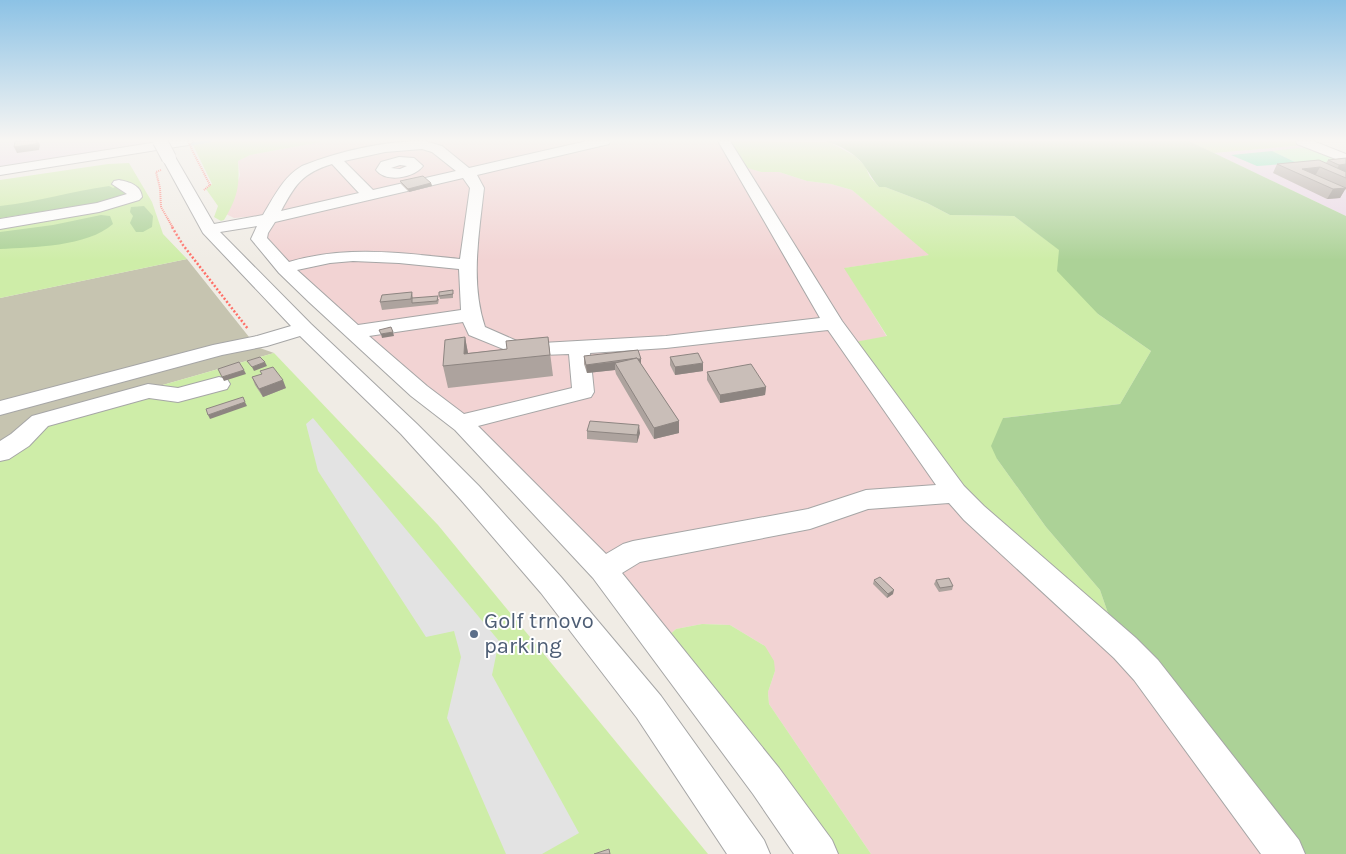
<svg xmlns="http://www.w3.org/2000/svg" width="1346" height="854" font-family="Karla,sans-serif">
<rect width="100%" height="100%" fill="#f0ece5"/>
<polygon fill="#f2d3d3" points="326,141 730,141 734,146 742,166 761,172 779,172 807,181 831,184 852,190 930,255 845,268 887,337 856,342 1296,854 871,854 769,704 768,692 775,671 765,646 730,625 702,624 676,629 667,637 267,241 257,216 234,218 226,214 230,208 240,175 238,161 250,155"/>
<g fill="#ead6e7">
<polygon points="0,141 196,141 0,173"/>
<polygon points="1305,145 1346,156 1346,216 1214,153"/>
</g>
<polygon fill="#c6c4b0" points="187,259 257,347 274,353 30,423 0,441 0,298"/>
<g fill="#ceeda8">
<path d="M217 141H326L250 155 238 161C240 187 237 198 224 220L221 221 214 217 218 206 206 189 212 184 193 145Z"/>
<polygon points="730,141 829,142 855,156 865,166 870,177 879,187 885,187 927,203 950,215 1014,216 1060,250 1098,314 1151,351 1120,404 1003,418 997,459 1046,527 1100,590 1111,622 970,500 855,342 887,336 844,268 929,255 852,190 831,184 807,181 779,172 761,172 741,166 734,146"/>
<polygon points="1189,141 1294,141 1305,145 1214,153"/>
<polygon points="129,163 152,202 163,234 187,259 0,298 0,180 108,164"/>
<polygon points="274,353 438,525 708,854 0,854 0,441 30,423"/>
<polygon points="702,624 730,625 765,646 774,661 775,671 768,692 769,704 871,854 827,854 667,637 676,629"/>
</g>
<g fill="#acd297">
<path d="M824 141H1189L1346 216V854H1296L1111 622 1100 590 1046 527 997 459 991 446 1003 418 1120 404 1151 351 1098 314 1057 271 1059 250 1014 216 950 215 927 203 885 187H879C873 180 870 174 865 167 857 154 838 144 824 141Z"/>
<path d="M119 185 136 195 116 197 110 201 0 218V206C37 202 72 191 109 186L113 188Z"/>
<polygon points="144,206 153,216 152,227 143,232 136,232 130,223 133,216 130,212 131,207"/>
<path d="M101 215 110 216 113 224C87 247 33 247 0 249V232L53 225Z"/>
</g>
<polygon fill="#c0fdc1" points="1308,147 1339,161 1302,165 1272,151"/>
<polygon fill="#7ee4b7" points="1272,151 1297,163 1257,166 1231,155"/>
<polygon fill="#e3e3e3" points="313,418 499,641 492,675 579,833 542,854 506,854 447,718 461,657 454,631 426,637 318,471 306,424"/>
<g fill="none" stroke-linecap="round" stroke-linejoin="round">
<polyline stroke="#a3d6e1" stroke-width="3" points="184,145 210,141"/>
<g stroke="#a6a6a6" stroke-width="2">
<g id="minor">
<polygon points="164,141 194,141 188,145 0,175 0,167"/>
<path d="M424 141 442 146 469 168 587 141H610L609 144 477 175 484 188C479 234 470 282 485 327L517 341 542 343 666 336 820 318 718 141H730L842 321 964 486 984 506 1136 638 1158 660 1299 840 1305 854H1261L1134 680 1114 658 964 520 949 503 868 509 810 529 640 562 622 573 779 768 832 840 838 854H794L753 794 593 578 455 430 411 396 309 302 279 273 251 239 257 226 220 232 311 324 417 424 479 486 561 577 661 696 764 840 770 854H727L637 718 541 593 461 500 401 434 300 336 267 346 222 355 0 415V401L213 345 257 336 291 326 203 233 162 158 164 155H174L214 224 263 215C274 197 283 177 302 166 340 151 383 141 424 141ZM422 149 432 152 456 171 373 190 344 161 385 152ZM332 164 359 193 281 211C295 185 302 173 332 164ZM463 178 470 188 460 259C402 253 345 245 289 262L267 238 268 233 275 222ZM353 261 399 263 459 269 461 310 358 325 297 270 330 263ZM463 322 469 335 513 353 542 355 569 354 572 388 464 414 427 386 369 336ZM828 330 936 485 866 490 808 509 633 541 623 544 606 554 478 426 591 397 594 392 590 353 666 348Z"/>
<polygon points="1296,141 1313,141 1346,154 1346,163 1297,144"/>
<path d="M399 157 414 158 423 166C414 178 386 183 376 170L381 162ZM400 165 407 166 400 169 391 168Z"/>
<path d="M119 180C129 182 141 185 142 197L139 200 99 212 0 229V219L97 203 127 194 112 184 114 181Z"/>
<polygon points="219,377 227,379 230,384 227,389 178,402 149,398 48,426 29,446 9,459 0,461 0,441 11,434 32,416 148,384 178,388"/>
</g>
</g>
<g stroke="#ff6f67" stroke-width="2" stroke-dasharray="1 1" stroke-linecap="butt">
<polyline points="194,154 210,185 204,190"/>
<polyline points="161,170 156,172 160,188 161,207 173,228"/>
</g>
<polyline stroke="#ff6f67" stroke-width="2.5" stroke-dasharray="2 2" stroke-linecap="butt" points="172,227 183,245 248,329"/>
<use href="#minor" fill="#fff" fill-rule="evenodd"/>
<g stroke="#a6a6a6" stroke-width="16" stroke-linecap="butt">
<polyline id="minor-bridge" points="160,141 169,158"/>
</g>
<polyline stroke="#ff6f67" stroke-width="2" stroke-dasharray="1 1" stroke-linecap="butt" points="188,141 194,154"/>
<use href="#minor-bridge" stroke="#fff" stroke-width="14"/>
</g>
<g fill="#ada39e">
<polygon points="1346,158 1346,190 1345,189 1340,198 1327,199 1273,173 1277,164 1326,163 1328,160"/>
<polygon points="400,181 431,183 432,186 409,192 401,184"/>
<polygon points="453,290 453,298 440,299 439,296"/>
<polygon points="412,292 413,298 439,299 438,304 382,310 380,302"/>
<polygon points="465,337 468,353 507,349 548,337 553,376 448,388 443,366"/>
<polygon points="584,356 641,359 641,364 679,421 679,433 654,439 616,374 615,370 587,373 584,364"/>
<polygon points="670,357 703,371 675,375 670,365"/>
<polygon points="707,372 766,387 765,395 720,403 707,380"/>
<polygon points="252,377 286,388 263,397 255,385"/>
<polygon points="587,431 640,433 637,443 587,439"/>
<polygon points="874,580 893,594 887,598 873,584"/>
<polygon points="936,580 953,586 952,590 939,592 934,584"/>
</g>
<g fill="#8d8581">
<polygon points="37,141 38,141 40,145 39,150 17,153 14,147"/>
<polygon points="1346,164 1346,173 1335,173 1339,165"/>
<polygon points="1320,167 1315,176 1302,169"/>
<polygon points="431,183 432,186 409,192 408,189"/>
<polygon points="1346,188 1340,198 1327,199 1333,189"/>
<polygon points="393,332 394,336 382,338 381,334"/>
<polygon points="465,337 469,359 464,354"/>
<polygon points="641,359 641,366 615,363 615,370 587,373 586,365"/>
<polygon points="265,362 267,366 254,371 252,367"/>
<polygon points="703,363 703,371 675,375 675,367"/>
<polygon points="244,370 246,374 224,381 222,377"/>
<polygon points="283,380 286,388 263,397 259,389"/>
<polygon points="766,387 765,395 720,403 720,395"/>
<polygon points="245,402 247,406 210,419 208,415"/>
<polygon points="679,421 679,433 654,439 654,428"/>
<polygon points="639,425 640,433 637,443 637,435"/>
<polygon points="894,590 893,594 887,598 888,594"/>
</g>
<g fill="#c9beb8" stroke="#8d8581">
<polygon points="15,141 37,141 36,144 14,147"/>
<polygon points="1346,158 1346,164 1339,165 1328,160"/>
<polygon points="1319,160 1346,172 1346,178 1320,167 1302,169 1346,188 1333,189 1277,164"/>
<polygon points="423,176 431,183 408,189 400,181"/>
<polygon points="453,290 453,294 439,296 439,292"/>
<polygon points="412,292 411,299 380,302 382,295"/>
<polygon points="438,296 437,301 412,303 412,298"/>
<polygon points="391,327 393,332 381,334 379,330"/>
<polygon points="465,337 464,354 507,349 506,341 548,337 550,355 443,366 445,340"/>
<polygon points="638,350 641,359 638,359 637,358 586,365 584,356"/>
<polygon points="698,353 703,363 675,367 670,357"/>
<polygon points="260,357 265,362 252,367 247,361"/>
<polygon points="637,358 679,421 654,428 615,363"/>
<polygon points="239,362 244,370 222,377 218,369"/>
<polygon points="751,364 766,387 720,395 707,372"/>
<polygon points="273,367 283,380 259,389 252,377 262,374 260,371"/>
<polygon points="243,397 245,402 208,415 206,409"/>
<polygon points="590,421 639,425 637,435 587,431"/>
<polygon points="880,577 894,590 888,594 874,580"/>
<polygon points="949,578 953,586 940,588 936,580"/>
<polygon points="609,849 610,854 594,854"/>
</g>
<linearGradient id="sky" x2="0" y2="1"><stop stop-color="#8cc2e5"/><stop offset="0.54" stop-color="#f8f6f3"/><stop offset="1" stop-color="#f8f6f3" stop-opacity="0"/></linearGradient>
<rect width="1346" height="260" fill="url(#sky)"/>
<circle fill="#5c6f8a" stroke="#fff" stroke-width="2" cx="474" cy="634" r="5"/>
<g text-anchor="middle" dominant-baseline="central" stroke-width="4" stroke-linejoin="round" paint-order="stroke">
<g font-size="22" fill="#4e5e75" stroke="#fff" text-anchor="start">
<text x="484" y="621">Golf trnovo<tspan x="484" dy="25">parking</tspan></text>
</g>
</g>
</svg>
